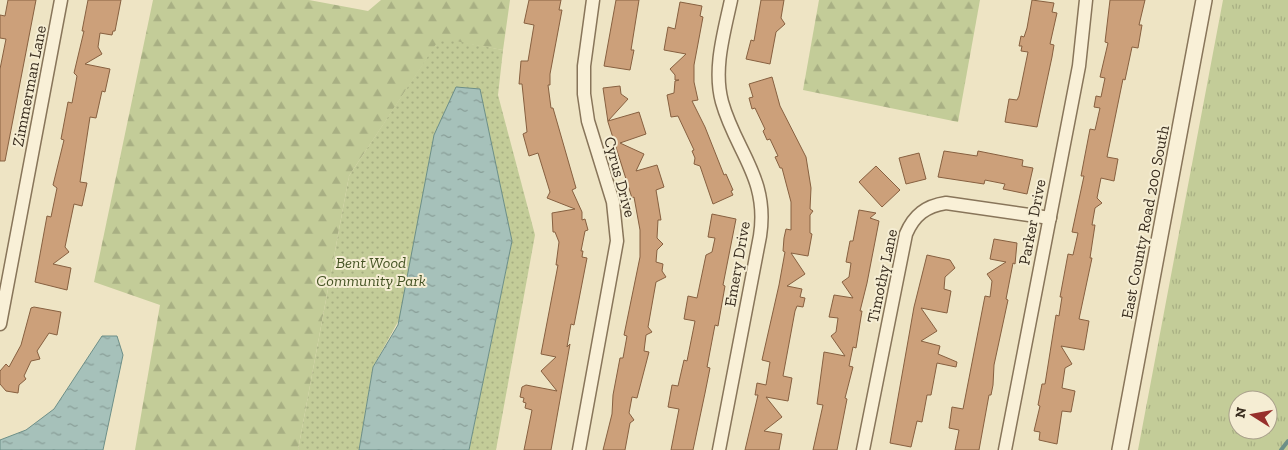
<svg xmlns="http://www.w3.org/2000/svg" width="1288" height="450" font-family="'Zilla Slab',serif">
<defs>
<pattern id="grass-tufts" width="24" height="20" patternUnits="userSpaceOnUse" patternTransform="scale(1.25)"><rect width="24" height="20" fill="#c3cc98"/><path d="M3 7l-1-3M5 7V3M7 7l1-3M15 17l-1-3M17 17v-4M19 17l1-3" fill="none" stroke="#a8af83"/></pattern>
<pattern id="forest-firs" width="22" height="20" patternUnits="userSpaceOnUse" patternTransform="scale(1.25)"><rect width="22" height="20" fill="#c3cc98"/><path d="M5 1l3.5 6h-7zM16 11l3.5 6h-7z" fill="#a8af83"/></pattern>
<pattern id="park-dots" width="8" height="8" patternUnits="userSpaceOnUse" patternTransform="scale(1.25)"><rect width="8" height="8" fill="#c3cc98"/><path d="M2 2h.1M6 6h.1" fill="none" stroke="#a8af83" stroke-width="1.8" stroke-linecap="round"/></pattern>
<pattern id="water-ripples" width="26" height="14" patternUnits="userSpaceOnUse" patternTransform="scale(1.25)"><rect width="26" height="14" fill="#a6c1ba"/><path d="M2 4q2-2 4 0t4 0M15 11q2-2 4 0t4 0" fill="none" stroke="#889d97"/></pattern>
</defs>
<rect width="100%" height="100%" fill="#eee4c4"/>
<path fill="url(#grass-tufts)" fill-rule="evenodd" d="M1223 0H1288V450H1138ZM1238 400H1268V430H1238Z"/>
<g fill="url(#forest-firs)">
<polygon points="153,0 309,0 368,11 381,0 510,0 503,50 440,39 349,176 298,450 135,450 160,305 94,282"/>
<polygon points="819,0 980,0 958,122 803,90"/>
</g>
<polygon fill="url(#park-dots)" points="440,38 503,50 498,95 535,235 496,450 469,450 512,241 409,278 400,318 373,367 359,450 298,450 349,176"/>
<g fill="url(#water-ripples)" stroke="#6d8f88">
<polygon points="456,87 480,89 512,241 469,450 359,450 373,367 398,325 434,135"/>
<polygon points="102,336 117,336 123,355 103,450 0,450 0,440 26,430 54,409"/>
</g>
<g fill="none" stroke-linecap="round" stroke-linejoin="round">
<polyline stroke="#6d8f88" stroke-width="4" points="1281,450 1288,441"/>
</g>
<g fill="#cca07a" stroke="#876040">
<polygon points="8,0 36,0 5,161 0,161 0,69 6,39 0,38 0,15 5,16"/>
<polygon points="88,0 121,0 115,31 113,31 112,35 100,33 98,47 102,54 85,64 110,69 105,92 102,91 96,118 90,117 80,182 87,183 82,206 74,204 65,247 69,252 53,264 71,268 67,290 35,282 47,216 51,217 57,188 53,185 64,140 61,139 68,102 72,103 77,76 74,73 84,31 82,31"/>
<polygon points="529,0 561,0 559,10 562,10 550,74 550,85 548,85 551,108 553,108 576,188 572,190 582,212 582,220 585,219 588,230 585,231 581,251 583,251 582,257 587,258 574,325 571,324 567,347 570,344 551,450 524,450 532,410 525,408 526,403 523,402 524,398 520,397 522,387 526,385 557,391 541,371 556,357 541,354 558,265 556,265 559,242 555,232 553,232 552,213 575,209 547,198 550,192 538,153 529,156 523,134 527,132 522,84 519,84 521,61 528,61 534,25 524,23"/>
<polygon points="616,0 639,0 631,50 634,50 630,70 604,66"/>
<polygon points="761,0 784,0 781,18 785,24 776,32 770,64 746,59 751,40 754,41"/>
<polygon points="1032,0 1054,3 1052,12 1057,13 1050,44 1054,45 1052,57 1037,127 1005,122 1009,99 1017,100 1019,96 1028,52 1021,51 1022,46 1019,46 1021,36 1024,37 1027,28"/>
<polygon points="1110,0 1145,0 1139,25 1142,25 1138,48 1132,47 1125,80 1123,79 1107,157 1118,159 1114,181 1101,178 1097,198 1102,203 1095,208 1092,225 1095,225 1090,258 1092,258 1079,319 1089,321 1084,350 1061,346 1072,364 1065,368 1062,388 1075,391 1071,412 1062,411 1057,444 1039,440 1040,432 1034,431 1040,406 1038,405 1042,384 1045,384 1056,315 1059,316 1062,297 1060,297 1068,254 1073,255 1078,233 1072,232 1084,176 1081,176 1085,155 1090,129 1095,130 1100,108 1094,107 1096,96 1101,97 1105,78 1100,77 1108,43 1105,42"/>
<polygon points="680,2 702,6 700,16 703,17 694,65 694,82 698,100 692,101 705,127 724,175 726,174 733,190 731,191 733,195 713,204 700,166 694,164 695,158 692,151 694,150 678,116 671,117 667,95 674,93 675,81 679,80 675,80 675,75 670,69 686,54 664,50 668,27 675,29"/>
<polygon points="772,77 780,106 806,157 811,188 810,209 813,211 810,215 810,233 812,234 808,256 791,253 805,274 787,286 802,289 800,297 805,298 803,307 797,306 795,311 783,376 792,378 788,401 766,397 782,417 764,431 782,434 779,450 745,450 758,395 755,395 757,383 766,385 770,362 762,360 779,285 785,252 783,251 784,238 786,229 791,230 791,202 782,168 780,168 775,157 778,156 770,139 767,140 763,131 765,129 755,108 752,109 749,98 753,97 749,84"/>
<polygon points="620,86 621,94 628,99 608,121 639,112 646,134 620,143 644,154 636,171 657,165 664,187 656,190 661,220 658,220 657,238 663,244 657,250 656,262 663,264 662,271 666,277 656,282 648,327 652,332 646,335 644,351 649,352 637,398 632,397 629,413 634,420 630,423 625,450 603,450 612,414 613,395 620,358 623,358 627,336 624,335 640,257 640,230 634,197 632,198 608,122 603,88"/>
<polygon points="944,151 977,156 978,151 1023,160 1022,166 1033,168 1027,194 1003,189 1005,184 985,180 984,184 938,177"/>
<polygon points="919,153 926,179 906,184 899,158"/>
<polygon points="876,166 900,190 882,207 859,182"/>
<polygon points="859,210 876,213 870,218 879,221 867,283 860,311 862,311 856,348 853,347 849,366 853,367 845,398 847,399 837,450 813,450 823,405 817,404 824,352 845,356 831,336 836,332 838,318 829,317 834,295 853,298 842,282 849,277 851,263 846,262 850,241 853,241"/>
<polygon points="712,214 736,219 723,285 725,286 718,326 715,325 707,367 710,368 705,393 693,450 671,450 679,409 668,407 672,385 678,386 684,360 687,361 695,321 684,319 688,296 697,298 706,255 712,252 715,238 708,237"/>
<polygon points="994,239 1017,243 1015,264 1013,263 1006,299 1008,300 994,365 993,385 991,395 989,395 979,450 955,450 959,430 949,428 952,407 963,409 985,296 990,297 992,281 987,274 1006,262 990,259"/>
<polygon points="927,255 950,260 955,268 945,277 944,289 951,291 947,313 921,308 937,331 921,341 940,346 938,354 957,362 956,367 937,363 931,395 927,395 922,422 917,421 911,447 890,443 914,307"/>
<polygon points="34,307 61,312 57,335 49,333 37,351 40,359 31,361 24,376 26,379 19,385 18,393 6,391 0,384 0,371 6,364 9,367 21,345 31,308"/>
</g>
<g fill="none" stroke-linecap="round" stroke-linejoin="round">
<g stroke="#88755a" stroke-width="15">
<g id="minor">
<polyline points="0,324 61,0"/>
<polyline points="579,450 617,241 613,202 588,121 584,94 584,66 593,0"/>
<path d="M719 450 760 236C769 178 736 152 722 102 713 69 724 33 731 0"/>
<path d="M863 450 906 234C914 215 926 206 946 203L1050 218"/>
<polyline points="1005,450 1079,66 1086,0"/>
</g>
</g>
<g stroke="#88755a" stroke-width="18">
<polyline id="tertiary" points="1120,450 1204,0"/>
</g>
<use href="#minor" stroke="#f9f0d7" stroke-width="12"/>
<use href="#tertiary" stroke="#f9f0d7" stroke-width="15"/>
</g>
<g text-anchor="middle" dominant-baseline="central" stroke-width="4" stroke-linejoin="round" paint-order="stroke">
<g font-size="16" fill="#382c1e" stroke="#f5edd3">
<text transform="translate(29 86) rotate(-79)">Zimmerman Lane</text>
<text transform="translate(620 177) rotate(75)">Cyrus Drive</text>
<text transform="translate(1032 222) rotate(-79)">Parker Drive</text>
<text transform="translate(1145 222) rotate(-79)">East County Road 200 South</text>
<text transform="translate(737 264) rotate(-80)">Emery Drive</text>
<text transform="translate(882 276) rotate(-78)">Timothy Lane</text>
</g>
<g font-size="16" font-style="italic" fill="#465425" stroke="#f5edd3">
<text x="371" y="262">Bent Wood<tspan x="371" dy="18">Community Park</tspan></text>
</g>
</g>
<g transform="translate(1253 415) rotate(281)"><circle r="24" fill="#f5edd3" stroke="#a9a08b"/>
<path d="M0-4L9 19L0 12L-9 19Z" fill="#97302b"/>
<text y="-8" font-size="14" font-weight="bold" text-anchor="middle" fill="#382c1e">N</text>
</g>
</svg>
